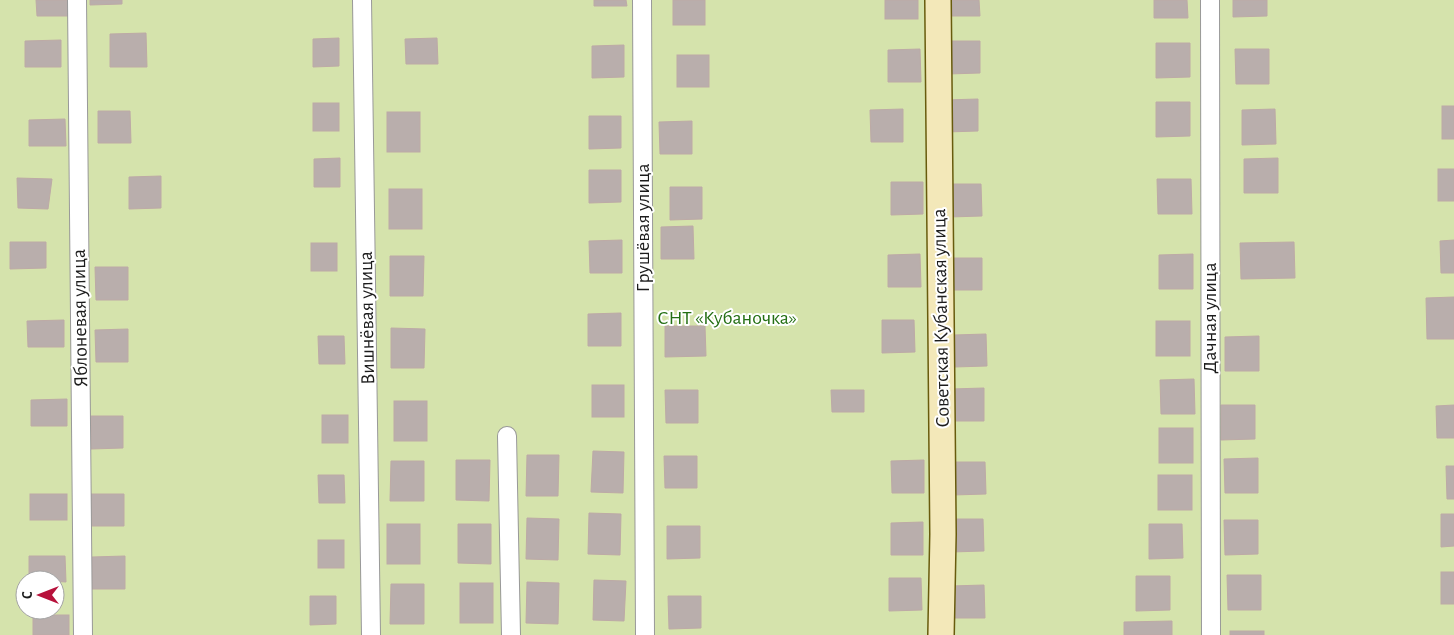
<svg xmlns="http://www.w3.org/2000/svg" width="1454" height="635" font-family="'Alegreya Sans',sans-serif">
<rect width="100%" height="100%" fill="#ece6e2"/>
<path fill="#d5e3ac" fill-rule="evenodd" d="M0 0H1454V635H0ZM25 580H55V610H25Z"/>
<g fill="#b9aeac" stroke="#bdaaa6">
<polygon points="36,0 69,0 69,16 37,16"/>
<polygon points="90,0 122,0 122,4 90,5"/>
<polygon points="594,0 626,0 627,6 594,6"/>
<rect x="673" y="0" width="32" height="25"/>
<rect x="885" y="0" width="33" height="19"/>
<polygon points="947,0 979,0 980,16 947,16"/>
<polygon points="1154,0 1187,0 1188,18 1154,18"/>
<polygon points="1233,0 1267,0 1267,16 1233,17"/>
<polygon points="146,33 147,67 110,67 110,34"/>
<polygon points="339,38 339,66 313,67 313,39"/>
<polygon points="437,38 438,64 406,64 405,39"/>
<polygon points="61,40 61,67 25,67 25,41"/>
<polygon points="947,41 980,41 980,73 948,74"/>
<polygon points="1156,43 1190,43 1190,77 1156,78"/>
<polygon points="624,45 624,77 592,78 592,46"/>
<polygon points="920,49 921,82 888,82 888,50"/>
<polygon points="1235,49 1269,49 1269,84 1236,84"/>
<rect x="677" y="55" width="32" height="32"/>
<polygon points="978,99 978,131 946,132 945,100"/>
<polygon points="1156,102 1190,102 1190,136 1156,137"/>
<rect x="313" y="103" width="26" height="28"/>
<rect x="1442" y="106" width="12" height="33"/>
<polygon points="903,109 903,142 871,142 870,110"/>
<polygon points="1275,109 1276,144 1242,145 1242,110"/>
<polygon points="98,111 130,111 131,143 98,143"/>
<rect x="387" y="112" width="33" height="40"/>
<polygon points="589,116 621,116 621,148 589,149"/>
<polygon points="65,119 66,146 29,146 29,120"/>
<polygon points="692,121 692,154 660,154 659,122"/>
<polygon points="340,158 340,187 314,187 314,159"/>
<polygon points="1278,158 1278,193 1244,193 1244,159"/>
<rect x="1438" y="169" width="16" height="32"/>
<polygon points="589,170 621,170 621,202 589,203"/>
<polygon points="161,176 161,208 129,209 129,177"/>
<polygon points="17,178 52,179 48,209 18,208"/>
<polygon points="1157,179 1191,179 1192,214 1158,214"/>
<polygon points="891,182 923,182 923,214 891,215"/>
<polygon points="949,184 981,184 982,216 949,217"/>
<polygon points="670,187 702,187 702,219 670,220"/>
<rect x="389" y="189" width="33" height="40"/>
<polygon points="693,226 694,259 661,259 661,227"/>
<polygon points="622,240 622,273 590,273 589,241"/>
<polygon points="1454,240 1454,273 1441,273 1440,241"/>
<polygon points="10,242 46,242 46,268 10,269"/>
<polygon points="1294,242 1295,278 1241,279 1240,243"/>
<rect x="311" y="243" width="26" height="28"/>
<polygon points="920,254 921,287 888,287 888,255"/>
<polygon points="1193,254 1193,289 1159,289 1159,255"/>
<polygon points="390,256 424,256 423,296 390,296"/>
<polygon points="949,258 982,258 982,290 950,290"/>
<polygon points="95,267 128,267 128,300 96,300"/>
<polygon points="1454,297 1454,339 1427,339 1426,298"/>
<polygon points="621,313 621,346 588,346 588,314"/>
<polygon points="64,320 64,347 28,347 27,321"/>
<polygon points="882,320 914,320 915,352 882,353"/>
<rect x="1156" y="321" width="34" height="35"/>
<polygon points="665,326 705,326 706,356 665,357"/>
<polygon points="391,328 425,329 424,368 391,368"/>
<polygon points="128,329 128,362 96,362 95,330"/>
<polygon points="986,334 987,366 954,367 954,335"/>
<polygon points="318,336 344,336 345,364 319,364"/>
<polygon points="1259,336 1259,371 1225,371 1225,337"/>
<polygon points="1194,379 1195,414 1161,414 1160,380"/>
<rect x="592" y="385" width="32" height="32"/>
<polygon points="984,388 984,421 952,421 951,389"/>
<polygon points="665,390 698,390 698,423 666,423"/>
<polygon points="831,390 864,390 864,412 832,412"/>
<polygon points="67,399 67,426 31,426 31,400"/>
<rect x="394" y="401" width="33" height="40"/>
<polygon points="1221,405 1255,405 1255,439 1221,440"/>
<polygon points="1454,405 1454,438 1437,438 1436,406"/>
<rect x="322" y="415" width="26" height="28"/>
<polygon points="91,416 123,416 123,448 91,449"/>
<rect x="1159" y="428" width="34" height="35"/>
<polygon points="593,451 624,452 623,493 591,492"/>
<polygon points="527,455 559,455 558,496 526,496"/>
<polygon points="664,456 697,456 697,488 665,488"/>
<polygon points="1258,458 1258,493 1225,493 1224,459"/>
<polygon points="456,460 490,460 489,501 456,500"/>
<polygon points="924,460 924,493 892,493 891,461"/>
<polygon points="391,461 424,461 424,501 390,501"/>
<polygon points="953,462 985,462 986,494 953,495"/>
<polygon points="1446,466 1454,466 1454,499 1447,499"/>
<polygon points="318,475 344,475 345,503 319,503"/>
<rect x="1158" y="475" width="34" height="35"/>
<rect x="30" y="494" width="37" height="26"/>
<polygon points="91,494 124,494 124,526 92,526"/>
<polygon points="589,513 621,514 620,555 588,554"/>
<polygon points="1441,514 1454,514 1454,546 1441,547"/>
<polygon points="527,518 559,519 558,560 526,559"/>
<polygon points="951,519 983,519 984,551 951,552"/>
<polygon points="1224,520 1258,520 1258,554 1225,555"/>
<polygon points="923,522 923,555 891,555 891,523"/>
<rect x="387" y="524" width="33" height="40"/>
<polygon points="458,524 491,524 491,564 458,563"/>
<polygon points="1149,524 1182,524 1183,558 1149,559"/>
<polygon points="667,526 700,526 700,558 667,559"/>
<rect x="318" y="540" width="26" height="28"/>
<polygon points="29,556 65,556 66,582 29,580"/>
<polygon points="125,556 125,589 92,589 92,557"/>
<rect x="1441" y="572" width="13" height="32"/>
<polygon points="1227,575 1261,575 1261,610 1228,610"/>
<polygon points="1136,576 1170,576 1170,610 1136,611"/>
<polygon points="889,578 921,578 922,610 889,611"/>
<polygon points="594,580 626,581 624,621 593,620"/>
<polygon points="527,582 559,583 558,624 526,623"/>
<rect x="460" y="583" width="33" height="40"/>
<polygon points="391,584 424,584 424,624 390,624"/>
<polygon points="984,585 985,618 952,618 951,586"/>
<polygon points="310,596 336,596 336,624 310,625"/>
<polygon points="668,596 701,596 701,628 669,629"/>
<rect x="33" y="615" width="36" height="20"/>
<polygon points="1172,621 1172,635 1124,635 1124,622"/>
<rect x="1230" y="631" width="34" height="4"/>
</g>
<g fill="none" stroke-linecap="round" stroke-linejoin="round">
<g stroke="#999" stroke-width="20">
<g id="street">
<polyline points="77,0 83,635"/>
<polyline points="362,0 371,635"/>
<polyline points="642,0 645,635"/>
<polyline points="1210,0 1211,635"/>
<polyline points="507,436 511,635"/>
</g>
</g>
<g stroke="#685b0d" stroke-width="28">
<polyline id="secondary" points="938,0 943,534 941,635"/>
</g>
<use href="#street" stroke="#fff" stroke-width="18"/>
<use href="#secondary" stroke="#f3e8b9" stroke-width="25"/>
</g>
<g text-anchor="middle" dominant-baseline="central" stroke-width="4" stroke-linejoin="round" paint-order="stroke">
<g font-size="20" fill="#1c1c1c" stroke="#fff">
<text transform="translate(643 228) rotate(-90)">Грушёвая улица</text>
<text transform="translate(80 318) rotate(-91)">Яблоневая улица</text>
<text transform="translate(367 318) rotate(-91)">Вишнёвая улица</text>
<text transform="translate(941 318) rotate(-91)">Советская Кубанская улица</text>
<text transform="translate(1210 318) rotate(-90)">Дачная улица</text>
</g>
<g font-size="20" fill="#246f14" stroke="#fff">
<text x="727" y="318">СНТ «Кубаночка»</text>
</g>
</g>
<g transform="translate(40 595) rotate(270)"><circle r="24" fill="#ffffff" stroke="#a4a4a4"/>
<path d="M0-4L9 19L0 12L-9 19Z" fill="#b7113b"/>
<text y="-8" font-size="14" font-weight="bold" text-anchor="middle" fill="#1c1c1c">С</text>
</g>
</svg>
